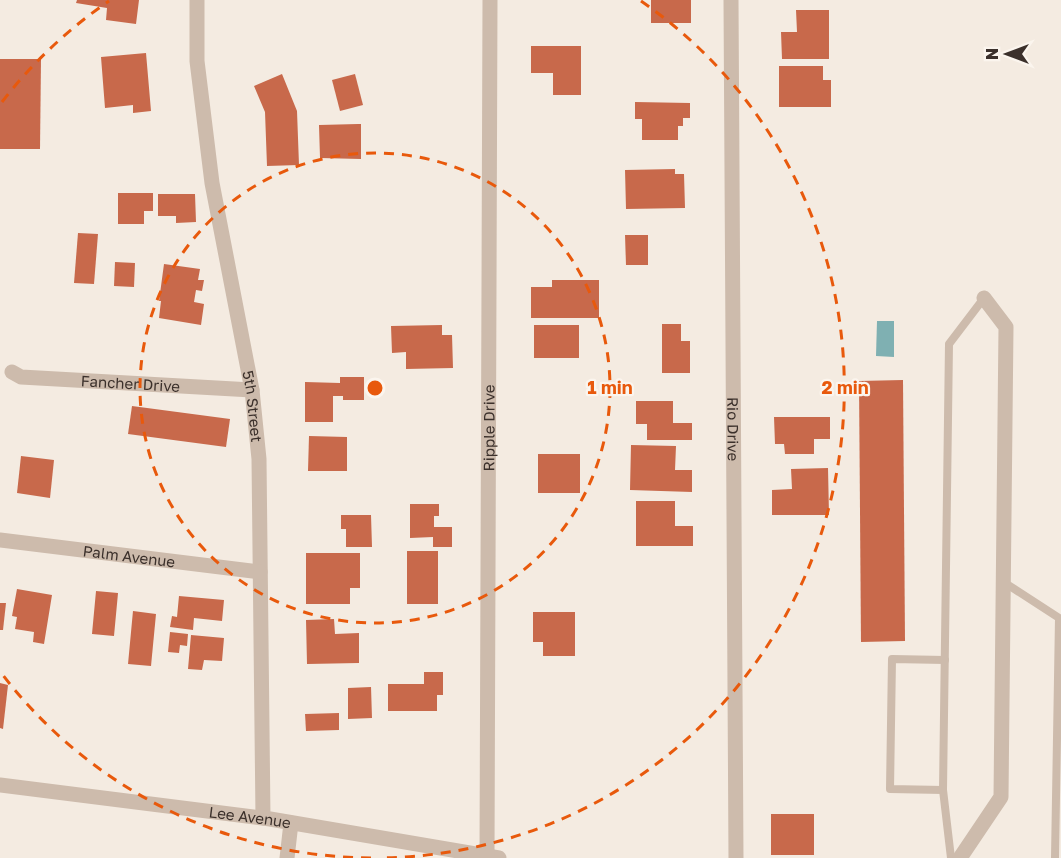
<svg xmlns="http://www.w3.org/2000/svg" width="1061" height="858" font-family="'Golos Text',sans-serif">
<rect width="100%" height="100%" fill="#f4ebe1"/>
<polygon fill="#7fb0b2" points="877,321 894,321 894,357 876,356"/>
<g fill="#c8694b">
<polygon points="77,0 139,0 136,24 106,20 107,8 76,3"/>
<rect x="651" y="0" width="40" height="23"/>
<polygon points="796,10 829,10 829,59 782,59 781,32 797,32"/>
<polygon points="531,46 581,46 581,95 553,95 553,73 531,73"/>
<polygon points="146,53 151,111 133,113 133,105 105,108 101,57"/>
<polygon points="0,59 41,59 40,149 0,149"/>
<polygon points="779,66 823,66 823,80 831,80 831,107 779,107"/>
<polygon points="282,74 297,111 299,165 267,166 265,112 254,86"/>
<polygon points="355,74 363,105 340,111 332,80"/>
<polygon points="635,102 690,103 690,118 683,118 683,126 678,126 678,140 642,140 642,119 635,119"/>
<polygon points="358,124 361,124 361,159 320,158 319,125"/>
<polygon points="675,169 675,174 684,174 685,208 626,209 625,170"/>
<polygon points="118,193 153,193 153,211 144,211 144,224 118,224"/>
<polygon points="158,194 195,194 196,222 176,223 176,216 158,216"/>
<polygon points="78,233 98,234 94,284 74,283"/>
<polygon points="625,235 648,235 648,265 626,265"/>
<polygon points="115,262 135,263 134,287 114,286"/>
<polygon points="164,264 200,269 198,280 204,280 202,291 196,290 194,302 204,304 201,325 159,318 161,301 159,301"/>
<polygon points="552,280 599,280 599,318 531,318 531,287 552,287"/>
<polygon points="662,324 681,324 681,341 690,341 690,373 662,373"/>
<polygon points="442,325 442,335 452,335 453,368 406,369 406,352 392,353 391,326"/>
<rect x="534" y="325" width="45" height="33"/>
<polygon points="340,377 364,377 364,400 343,400 343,396 333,396 333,422 305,422 305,382 340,383"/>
<polygon points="903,380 905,641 861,642 859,381"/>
<polygon points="636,401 673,401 673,423 692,423 692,440 647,440 647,424 636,424"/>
<polygon points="132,406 230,419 226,447 128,434"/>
<polygon points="774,417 830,417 830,439 814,439 814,454 785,454 784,444 775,444"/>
<polygon points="309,436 347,437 347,471 308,471"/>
<polygon points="631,445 676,446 675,470 692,470 692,492 630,490"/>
<rect x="538" y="454" width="42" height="39"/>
<polygon points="21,456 54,460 50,498 17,493"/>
<polygon points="828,468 829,515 772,515 772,490 792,489 791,469"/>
<polygon points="636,501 675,501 675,526 693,526 693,546 636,546"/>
<polygon points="410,504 439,504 439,516 434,516 434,527 452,527 452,547 433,547 433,537 410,538"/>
<polygon points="341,515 371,515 372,547 346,547 346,529 341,529"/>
<rect x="407" y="551" width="31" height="53"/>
<polygon points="306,553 360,553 360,588 350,588 350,604 306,604"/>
<polygon points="17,589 52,595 44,644 33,642 34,632 15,629 17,617 12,616"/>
<polygon points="96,591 118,593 114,636 92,634"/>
<polygon points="179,596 224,600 222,621 194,618 193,630 170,627 172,616 177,617"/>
<polygon points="0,603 6,603 3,630 0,630"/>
<polygon points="133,611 156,614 151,666 128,664"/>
<polygon points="533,612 575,612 575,656 543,656 543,642 533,642"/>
<polygon points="334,619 335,634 359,633 359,663 307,664 306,620"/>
<polygon points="170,632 188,634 187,646 180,645 179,653 168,652"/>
<polygon points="191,635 224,638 222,661 204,660 202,670 188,669"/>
<polygon points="424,672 443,672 443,695 437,695 437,711 388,711 388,684 424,684"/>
<polygon points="0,683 8,685 3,729 0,728"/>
<polygon points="371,687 372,718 348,719 348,688"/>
<polygon points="339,713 339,730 306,731 305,714"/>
<rect x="771" y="814" width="43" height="41"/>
</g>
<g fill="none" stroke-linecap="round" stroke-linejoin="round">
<g stroke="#cdbbac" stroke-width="8">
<polyline points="1002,581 1059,618 1055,858"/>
<polyline points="943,790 890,789 892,659 945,660"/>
<polyline points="951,858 943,790 949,344 984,298"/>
</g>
<g stroke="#cdbbac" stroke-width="15">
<path id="s1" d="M197 0V61L212 183 252 390 259 459 263 818"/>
<path id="s2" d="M731 0 736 858"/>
<path id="s3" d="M12 372 21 377 252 390"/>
<path id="s4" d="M0 540 260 572"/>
<path id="s5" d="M0 785 270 819 499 858"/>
<path id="s6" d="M487 856 490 0"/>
<polyline points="287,858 291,823"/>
<polyline points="960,858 1001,797 1006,327 984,298"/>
</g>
</g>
<g fill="none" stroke="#e8590c" stroke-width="3" stroke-dasharray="10 8">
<circle cx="375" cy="388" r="235"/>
<path d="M371 858A470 470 0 0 1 2 674M2 102A470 470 0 0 1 109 1M641 1A470 470 0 0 1 379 858"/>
</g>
<g text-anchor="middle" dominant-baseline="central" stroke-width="4.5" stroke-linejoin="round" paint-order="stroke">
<g font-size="15" fill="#3b302b" stroke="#fbf5ee">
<text stroke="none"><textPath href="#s3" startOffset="120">Fancher Drive</textPath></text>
<text stroke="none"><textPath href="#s1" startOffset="411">5th Street</textPath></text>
<text stroke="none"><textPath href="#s6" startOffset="428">Ripple Drive</textPath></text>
<text stroke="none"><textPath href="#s2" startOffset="429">Rio Drive</textPath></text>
<text stroke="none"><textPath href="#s4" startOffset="130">Palm Avenue</textPath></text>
<text stroke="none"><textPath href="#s5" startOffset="252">Lee Avenue</textPath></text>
</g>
</g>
<circle cx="375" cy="388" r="9" fill="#e8590c" stroke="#fbf5ee" stroke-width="3"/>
<g font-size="18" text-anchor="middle" font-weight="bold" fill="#e8590c" stroke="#fbf5ee" stroke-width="4.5" stroke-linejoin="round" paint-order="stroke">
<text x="610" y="394">1 min</text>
<text x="845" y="394">2 min</text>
</g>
<g transform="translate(1007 54) rotate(270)" stroke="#fbf5ee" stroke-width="4.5" paint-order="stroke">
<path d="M0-4.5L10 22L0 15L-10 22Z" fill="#3b302b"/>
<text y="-9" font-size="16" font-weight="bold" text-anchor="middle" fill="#3b302b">N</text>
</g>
</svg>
